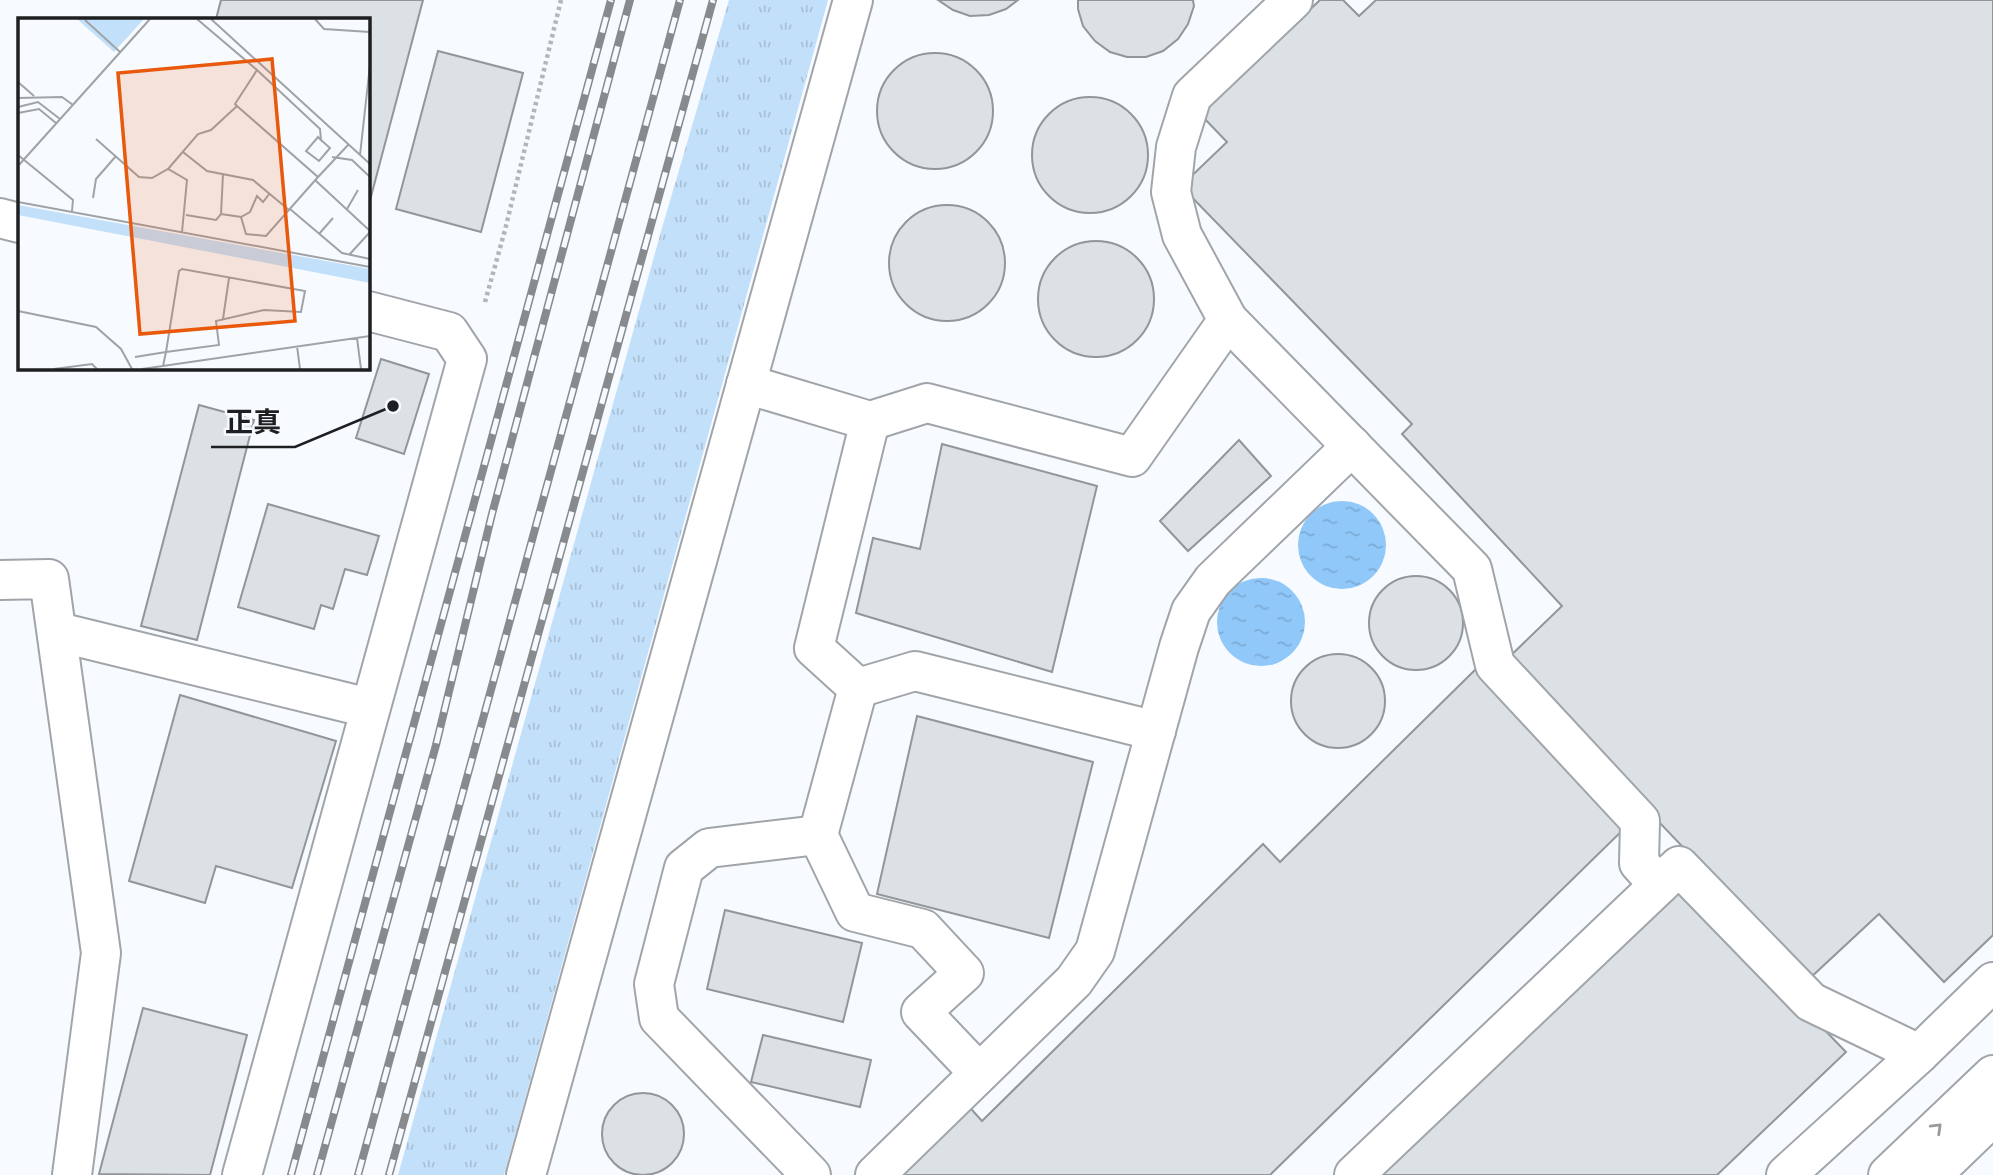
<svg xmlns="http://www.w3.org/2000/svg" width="1993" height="1175" font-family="Karla,'Noto Sans JP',sans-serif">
<defs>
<pattern id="grass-tufts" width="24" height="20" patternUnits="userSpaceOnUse" patternTransform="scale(1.75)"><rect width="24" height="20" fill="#c3e0fa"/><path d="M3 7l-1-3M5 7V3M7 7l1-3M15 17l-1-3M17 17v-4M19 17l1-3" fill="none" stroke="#a7c0d6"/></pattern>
<pattern id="water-ripples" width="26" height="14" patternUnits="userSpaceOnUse" patternTransform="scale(1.75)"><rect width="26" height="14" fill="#90c8f9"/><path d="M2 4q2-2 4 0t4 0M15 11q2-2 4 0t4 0" fill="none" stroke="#7cabd5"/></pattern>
</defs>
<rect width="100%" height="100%" fill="#f7fbff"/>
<polygon fill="url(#grass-tufts)" points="729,0 828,0 504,1175 398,1175 662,228"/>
<g fill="url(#water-ripples)">
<circle cx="1342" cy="545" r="44"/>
<circle cx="1261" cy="622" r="44"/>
</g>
<g fill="#dce1e5" stroke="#92969a" stroke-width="2">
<polygon points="221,0 423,0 368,208 368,19 216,19"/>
<polygon points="938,0 1018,0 1006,9 989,15 970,16 953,10"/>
<polygon points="1078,0 1193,0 1194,6 1188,24 1178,39 1163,51 1146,57 1127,57 1110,52 1095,41 1083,26 1078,9"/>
<polygon points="1320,0 1343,0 1359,16 1376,0 1993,0 1993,935 1944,982 1879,914 1809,979 1505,661 1562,606 1402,434 1412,424 1181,186 1227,142 1200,114"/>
<polygon points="438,51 523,73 481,232 396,209"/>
<circle cx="935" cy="111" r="58"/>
<circle cx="1090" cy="155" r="58"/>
<circle cx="947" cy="263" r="58"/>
<circle cx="1096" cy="299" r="58"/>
<polygon points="381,359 429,374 404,454 356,438"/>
<polygon points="199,405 254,420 197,640 141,626"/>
<polygon points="1239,440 1271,476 1188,551 1160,521"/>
<polygon points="942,444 1097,486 1052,672 856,613 873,538 920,549"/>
<polygon points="268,504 379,536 367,575 345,569 333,609 321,605 314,629 238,607"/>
<circle cx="1416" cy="623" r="47"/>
<circle cx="1338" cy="701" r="47"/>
<polygon points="1478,667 1629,824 1270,1175 888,1175 964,1101 982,1121 1263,844 1280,862"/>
<polygon points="180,695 336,741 292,888 216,866 205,903 129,881"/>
<polygon points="917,716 1093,762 1049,938 877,894"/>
<polygon points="1678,879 1846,1052 1717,1175 1367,1175"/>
<polygon points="725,910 862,943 843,1022 707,989"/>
<polygon points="143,1008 247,1035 210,1175 99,1174"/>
<polygon points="763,1035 871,1060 860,1107 751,1082"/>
<circle cx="643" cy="1134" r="41"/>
</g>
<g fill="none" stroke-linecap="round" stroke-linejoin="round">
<g stroke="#a1a5a9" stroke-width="42">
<g id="minor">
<polyline points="0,218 19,223"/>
<polyline points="1228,320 1472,569 1495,665 1640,821 1639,863 1659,885 1679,866 1811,1002 1919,1054 1993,982"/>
<polyline points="746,384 870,421 927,403 1132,457 1228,320 1182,235 1171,192 1176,147 1192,96 1293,0"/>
<polyline points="0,580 49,579 101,953 72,1175"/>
<polyline points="58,632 369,708"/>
<polyline points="858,688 915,671 1156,731"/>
<polyline points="818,835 855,912 923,929 964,973 921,1012 979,1073"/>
<polyline points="242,1175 467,359 449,332 368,311"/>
<polyline points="526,1175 853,0"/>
<polyline points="811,1175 659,1018 654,984 684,868 709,848 818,835 858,688 814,648 870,421"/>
<polyline points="875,1175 1074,981 1095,951 1179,647 1191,611 1213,580 1352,446"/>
<polyline points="1354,1175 1659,885"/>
<polyline points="1786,1175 1919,1054"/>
</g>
</g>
<g stroke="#a1a5a9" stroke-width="42">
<g id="major">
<polyline points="1888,1175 1993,1075"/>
<polyline points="1932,1175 1993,1116"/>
</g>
</g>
<polyline stroke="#b2b5b9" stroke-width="4.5" stroke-dasharray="3.5 3.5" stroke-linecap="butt" points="485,302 505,230 561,0"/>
<use href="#minor" stroke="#fff" stroke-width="38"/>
<use href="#major" stroke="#fff" stroke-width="38"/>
<g stroke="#888b8e" stroke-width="8">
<g id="rail">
<polyline points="291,1175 611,0"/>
<polyline points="317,1175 436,745 492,514 630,0"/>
<polyline points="358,1175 680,0"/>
<polyline points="389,1175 713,0"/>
</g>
</g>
<use href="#rail" stroke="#f7fbff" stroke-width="5" stroke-dasharray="16" stroke-linecap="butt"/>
</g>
<defs><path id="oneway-chevron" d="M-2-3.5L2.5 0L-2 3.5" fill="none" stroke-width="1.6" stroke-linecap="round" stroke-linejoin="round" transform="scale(1.75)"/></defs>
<use stroke="#9a9a9b" href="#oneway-chevron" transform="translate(1937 1128) rotate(-44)"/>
<g transform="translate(18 18)">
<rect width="352" height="352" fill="#f7fbff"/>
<path d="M59 1H126L96 34ZM0 187 352 251V265L0 197Z" fill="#c3e0fa"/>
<path fill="none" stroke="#a0a3a6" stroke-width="2" d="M193 1 352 146M297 1 306 11 352 14M67 2 102 34M239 52 302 111 303 122 300 119 288 133 301 143 312 130 303 122M0 64 16 78M0 80 44 79 55 87M219 88 300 159 331 126M0 89 20 84 42 101M0 95 21 91 38 105M78 121 121 159 134 160 150 151 169 162 164 214M165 134 189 153 235 162 271 192M0 137 55 182 54 193M342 137 352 47M314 139 334 142 352 159M0 148 132 1M150 151 180 116 193 112 219 88 217 86 239 52 179 1M297 162 352 213M75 180 78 161 98 138M0 184 352 249M272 191 324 235 352 241M329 191 340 172M203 196 205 156M168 197 198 202 203 196 223 199 228 216 248 218 300 159M223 199 232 194 239 178 245 184 252 175M301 216 315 200M331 237 352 214M0 293 78 309 103 331 114 351M205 301 211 260M339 320 343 351M279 328 282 351M117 339 148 334 201 327 198 303 246 292 283 294 287 273 164 251 161 253 148 334 145 348M36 351 74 346 79 351M124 351 352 318"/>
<path fill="#e8590c" fill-opacity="0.15" stroke="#e8590c" stroke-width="3.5" d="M254 41 277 303 122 316 100 55Z"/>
<rect width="352" height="352" fill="none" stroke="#1e1f21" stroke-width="3.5"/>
</g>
<path fill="none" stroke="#1e1f21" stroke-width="2.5" d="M393 406L295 447H211"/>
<circle fill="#1e1f21" stroke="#f7fbff" stroke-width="2.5" cx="393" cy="406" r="7"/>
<g font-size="28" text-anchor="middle" font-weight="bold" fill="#1e1f21" stroke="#f7fbff" stroke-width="5" stroke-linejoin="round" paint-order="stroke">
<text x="253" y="432">正真</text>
</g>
</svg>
